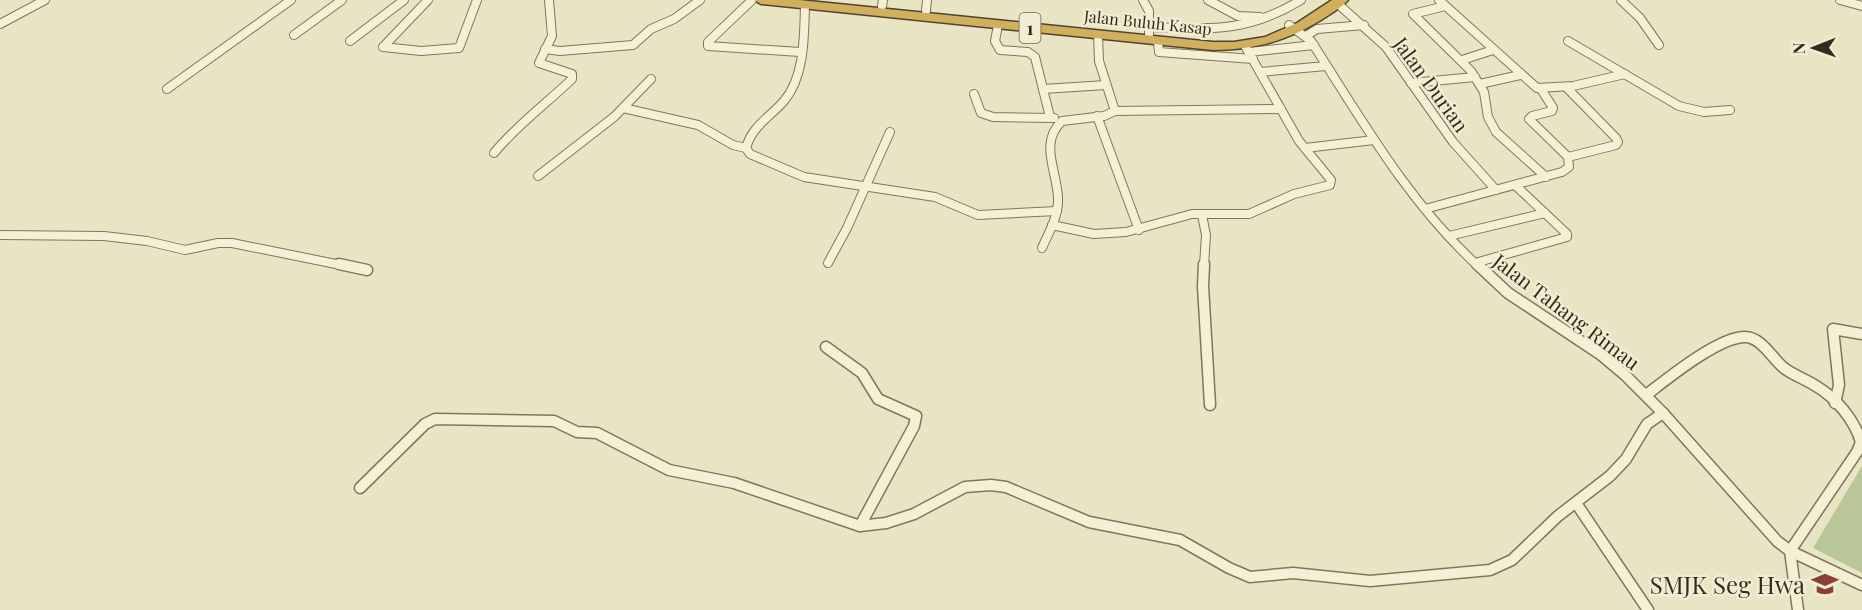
<svg xmlns="http://www.w3.org/2000/svg" width="1862" height="610" font-family="'Playfair Display',serif">
<rect width="100%" height="100%" fill="#e9e4c3"/>
<polygon fill="#b9c698" points="1862,466 1862,573 1813,548"/>
<g fill="none" stroke-linecap="round" stroke-linejoin="round">
<g stroke="#81765c" stroke-width="10">
<g id="street-far1">
<polyline points="428,0 383,47 421,51 459,48 477,0"/>
<polyline points="752,0 708,42 708,46 800,52"/>
<polyline points="1143,0 1149,11 1149,35"/>
<polyline points="1208,0 1238,16 1260,17"/>
<polyline points="1439,0 1537,88 1573,86 1625,74"/>
<polyline points="1621,0 1640,18 1659,45"/>
<polyline points="1840,0 1862,6"/>
<polyline points="1337,3 1386,47 1453,142 1496,190"/>
<path d="M805 5C804 36 805 76 784 101 770 117 752 126 746 148L750 154 804 177 935 197 978 215 1057 211"/>
<polyline points="882,6 883,0"/>
<polyline points="1445,6 1413,14 1471,71 1484,92 1488,117 1496,132 1546,177"/>
<polyline points="926,11 927,0"/>
<polyline points="0,24 45,0"/>
<polyline points="998,25 995,41 1000,50 1028,52 1035,57 1050,117"/>
<path d="M1289 25 1311 41C1362 120 1408 202 1478 266"/>
<path d="M1149 27C1210 29 1247 33 1301 0"/>
<polyline points="294,35 342,0"/>
<polyline points="1098,35 1099,61 1115,111"/>
<polyline points="1306,36 1317,29 1364,25"/>
<polyline points="350,41 404,0"/>
<polyline points="1568,41 1679,106 1704,112 1730,110"/>
<polyline points="1158,42 1159,52 1253,59"/>
<polyline points="545,49 560,51 633,45 651,29 674,19 700,0"/>
<polyline points="1249,52 1314,45"/>
<polyline points="1462,60 1493,50"/>
<polyline points="1260,72 1326,66"/>
<polyline points="1411,83 1475,77"/>
<polyline points="1480,84 1520,75"/>
<polyline points="167,89 291,0"/>
<polyline points="1043,89 1106,85"/>
<polyline points="1541,89 1553,108 1552,111 1532,116 1529,119 1568,157"/>
<polyline points="974,94 981,113 993,117 1054,118"/>
<polyline points="623,108 698,125 733,145 746,148"/>
<polyline points="1097,116 1139,230"/>
<polyline points="1305,148 1374,140"/>
<path d="M494 153C517 125 546 104 572 79V74L539 63 552 36 549 0"/>
<polyline points="538,176 614,117 651,79"/>
<polyline points="1425,209 1562,172 1569,167 1568,157 1616,145 1618,142 1616,138 1566,87"/>
<polyline points="1202,215 1206,235 1204,266"/>
<polyline points="1052,225 1094,234 1126,232 1192,214 1249,214 1294,194 1330,185 1331,180 1299,141 1245,46"/>
<polyline points="0,235 104,236 147,241 185,250 218,243 232,243 346,266"/>
<polyline points="1449,236 1545,213"/>
<path d="M1042 248C1048 234 1057 219 1058 203 1060 176 1037 144 1062 121L1104 116 1115 111 1281 109"/>
<polyline points="828,263 847,228 890,132"/>
<polyline points="1475,263 1567,237 1567,234 1515,185"/>
</g>
</g>
<g stroke="#81765c" stroke-width="13">
<g id="street">
<polyline points="339,264 367,270"/>
<polyline points="1204,264 1203,286 1210,405"/>
<polyline points="1477,264 1508,293 1600,354 1625,375 1663,413 1777,541 1790,551 1862,585"/>
<polyline points="826,347 862,373 878,399 916,416 914,426 860,526"/>
<path d="M1646 395C1667 379 1718 337 1745 337 1761 337 1772 358 1784 368 1793 375 1805 379 1816 386 1836 398 1854 419 1861 442L1857 452 1790 551 1798 610"/>
<polyline points="1835,403 1839,385 1833,329 1862,334"/>
<polyline points="360,488 425,424 435,419 554,421 577,432 597,433 669,470 734,483 860,526 886,523 914,514 965,487 991,485 1006,487 1089,522 1180,540 1229,568 1250,577 1293,573 1370,581 1490,570 1512,560 1558,516 1610,476 1626,459 1647,424 1663,413"/>
<polyline points="1576,503 1648,610"/>
</g>
</g>
<g stroke="#4f4430" stroke-width="3">
<path id="highway" d="M754 0H799L1213 42H1234L1265 37 1297 23 1332 0H1348C1341 8 1330 14 1321 20 1286 41 1254 50 1213 50L761 4Z"/>
</g>
<use href="#street-far1" stroke="#f5f0d5" stroke-width="8"/>
<use href="#street" stroke="#f5f0d5" stroke-width="10"/>
<use href="#highway" fill="#d0b05c" fill-rule="evenodd"/>
</g>
<defs>
<g id="school-bare" transform="scale(2.07)"><path d="M0-5L7-2L0 1L-7-2ZM-4 1L0 2.5L4 1V4Q0 6-4 4Z" fill="#8a4032" stroke="#f1edd2" stroke-width="2.5" paint-order="stroke"/></g>
</defs>
<g fill-rule="evenodd">
<use href="#school-bare" x="1825" y="584"/>
</g>
<g text-anchor="middle" dominant-baseline="central" stroke-width="5" stroke-linejoin="round" paint-order="stroke">
<g font-size="16" fill="#332b1e" stroke="#f1edd2">
<text transform="translate(1148 22) rotate(6)">Jalan Buluh Kasap</text>
</g>
<rect fill="#f1edd2" stroke="#6c6554" stroke-width="1.5" x="1019.5" y="13" width="21" height="30" rx="4.5"/>
<g font-size="18" font-weight="bold" fill="#332b1e">
<text x="1030" y="28">1</text>
</g>
<g font-size="20" fill="#332b1e" stroke="#f1edd2">
<text transform="translate(1432 84) rotate(54)">Jalan Durian</text>
<text transform="translate(1567 311) rotate(37)">Jalan Tahang Rimau</text>
</g>
<g font-size="24" fill="#332b1e" stroke="#f1edd2" text-anchor="end">
<text x="1805" y="584">SMJK Seg Hwa</text>
</g>
</g>
<g transform="translate(1814 48) rotate(269)" stroke="#f1edd2" stroke-width="4.5" paint-order="stroke">
<path d="M0-4.5L10 22L0 15L-10 22Z" fill="#332b1e"/>
<text y="-9" font-size="16" font-weight="bold" text-anchor="middle" fill="#332b1e">N</text>
</g>
</svg>
